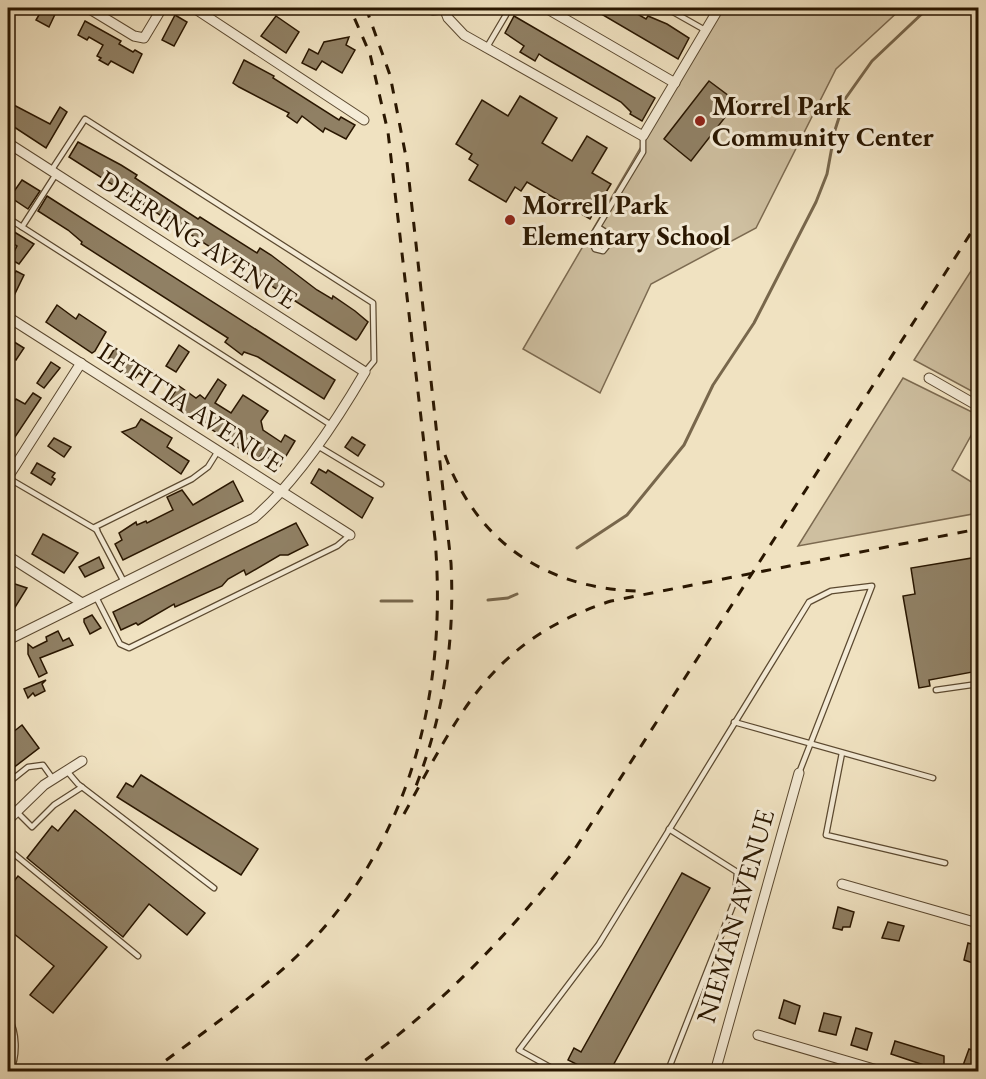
<svg xmlns="http://www.w3.org/2000/svg" width="986" height="1079" font-family="'EB Garamond',serif">
<rect width="100%" height="100%" fill="#f0e2c1"/>
<filter id="stains"><feTurbulence type="fractalNoise" baseFrequency=".00333" numOctaves="4"/><feColorMatrix values="0 0 0 0 .2 0 0 0 0 .09 0 0 0 0 .02 0 0 0 .5 -.17"/></filter>
<radialGradient id="worn" r=".72"><stop offset=".6" stop-color="#630" stop-opacity="0"/><stop offset="1" stop-color="#630" stop-opacity=".3"/></radialGradient>
<g fill="#cebfa0" stroke="#7c6a50" stroke-width="1.5">
<polygon points="722,8 902,8 836,69 756,228 651,284 600,393 523,349"/>
<polygon points="978,260 978,394 977,394 914,360"/>
<polygon points="903,378 978,415 978,423 952,470 978,486 978,513 798,546"/>
</g>
<g fill="none" stroke-linecap="round" stroke-linejoin="round">
<g stroke="#78674c" stroke-width="3">
<polyline points="577,548 627,515 684,445 713,385 754,323 816,202 827,174 835,130 845,99 872,61 928,8"/>
<polyline points="488,600 508,598 517,594"/>
<polyline points="381,601 412,601"/>
</g>
</g>
<g fill="#908064" stroke="#291600" stroke-width="1.5">
<polygon points="43,8 58,8 49,27 36,20"/>
<polygon points="591,8 627,8 646,19 648,16 667,24 689,38 678,59"/>
<polygon points="175,15 187,22 174,46 162,40"/>
<polygon points="276,16 299,32 286,53 261,36"/>
<polygon points="514,16 655,98 642,121 630,114 631,112 621,102 545,58 539,54 535,61 520,52 524,46 505,33"/>
<polygon points="85,21 121,41 119,44 133,52 135,50 142,54 133,73 111,61 108,65 99,60 101,58 97,56 103,45 89,37 87,40 78,35"/>
<polygon points="349,37 346,45 355,50 342,73 322,61 316,70 302,63 309,49 318,54 324,42"/>
<polygon points="244,60 274,76 273,78 339,120 341,117 355,125 346,139 325,128 323,132 302,116 297,123 287,116 289,113 239,87 233,83"/>
<polygon points="709,81 737,102 691,161 664,139"/>
<polygon points="520,96 557,118 542,143 572,161 587,136 607,148 592,173 611,184 590,219 527,182 521,191 515,187 506,202 469,180 478,165 469,159 472,154 456,144 482,100 508,116"/>
<polygon points="8,102 50,124 60,107 67,112 46,148 8,123"/>
<polygon points="78,142 121,165 137,175 135,178 198,219 200,217 257,253 260,248 271,255 317,290 332,299 333,296 355,311 368,322 358,338 356,340 331,324 253,274 255,270 241,264 240,266 69,157"/>
<polygon points="22,180 40,191 28,209 10,197"/>
<polygon points="47,196 335,380 324,399 258,357 244,352 242,355 225,342 228,338 81,244 82,242 68,230 38,211"/>
<polygon points="11,230 34,244 19,264 10,259 17,246 8,240"/>
<polygon points="16,271 24,275 8,308 8,285"/>
<polygon points="57,305 76,319 79,314 106,332 95,351 92,353 46,322"/>
<polygon points="11,340 24,348 16,360 8,355 8,346"/>
<polygon points="179,345 189,352 176,372 166,366"/>
<polygon points="115,348 154,371 149,379 139,373 134,379 107,361"/>
<polygon points="51,362 60,368 44,388 37,383"/>
<polygon points="218,379 226,385 215,403 231,413 243,395 268,411 261,421 263,430 281,442 285,435 295,441 280,466 262,454 257,460 208,427 209,425 196,416 194,419 168,402 179,386 196,398 200,395 205,399"/>
<polygon points="33,393 41,398 13,440 8,436 8,411 16,399 25,404"/>
<polygon points="141,419 172,438 167,447 189,461 181,474 122,432 136,427"/>
<polygon points="352,437 365,445 358,456 345,447"/>
<polygon points="54,438 71,447 64,457 48,446"/>
<polygon points="37,463 55,473 52,477 55,479 51,485 31,473"/>
<polygon points="319,469 326,473 328,470 373,498 362,518 311,483"/>
<polygon points="233,481 243,501 123,560 115,544 122,540 119,533 136,522 137,525 146,521 147,523 173,510 167,497 182,490 193,505"/>
<polygon points="296,523 308,545 288,555 280,555 246,575 244,570 228,579 222,586 175,607 174,604 138,625 136,623 121,630 113,612"/>
<polygon points="43,534 78,553 64,573 32,554"/>
<polygon points="99,557 104,568 85,577 79,567"/>
<polygon points="978,557 978,632 973,633 978,671 929,680 930,686 919,688 903,596 915,594 911,568"/>
<polygon points="12,583 27,588 14,609 8,605 11,598 8,596 8,591"/>
<polygon points="92,615 101,628 90,634 84,622 84,619"/>
<polygon points="58,631 63,641 69,638 73,645 40,658 47,673 39,677 28,654 28,644 33,648 47,641 46,637"/>
<polygon points="46,680 42,684 45,691 35,696 33,693 28,698 24,689"/>
<polygon points="22,725 39,748 8,772 8,736"/>
<polygon points="141,775 258,849 241,875 117,797 126,783 133,787"/>
<polygon points="75,810 205,913 187,935 149,904 123,937 27,858 52,826 58,831"/>
<polygon points="682,873 710,888 610,1071 590,1071 568,1060 574,1048 581,1052"/>
<polygon points="18,876 107,947 53,1013 30,995 54,966 8,929 8,889"/>
<polygon points="838,907 854,912 850,927 843,927 842,930 833,928"/>
<polygon points="888,922 904,926 899,941 882,938"/>
<polygon points="968,943 978,946 976,964 964,960"/>
<polygon points="784,1000 800,1006 795,1024 779,1018"/>
<polygon points="824,1013 841,1017 836,1035 819,1031"/>
<polygon points="856,1028 872,1033 867,1050 851,1045"/>
<polygon points="895,1041 944,1056 944,1070 927,1068 927,1066 891,1054"/>
<polygon points="969,1049 978,1052 978,1071 961,1071"/>
</g>
<g fill="none" stroke-linecap="round" stroke-linejoin="round">
<g stroke="#5b4930" stroke-width="7">
<g id="service">
<polyline points="416,8 433,12 444,11"/>
<polyline points="666,8 705,30"/>
<polyline points="487,47 510,8"/>
<polyline points="51,171 85,119 373,303 374,361 365,372"/>
<polyline points="8,218 331,425"/>
<polyline points="22,227 56,174"/>
<polyline points="598,227 607,233 611,241 603,251 595,249 591,240 593,235 643,152 643,136"/>
<polyline points="316,445 381,484"/>
<polyline points="8,478 97,530"/>
<polyline points="124,582 95,527 192,479 208,467 218,451"/>
<polyline points="96,597 120,644 129,648 337,546 350,535"/>
<polyline points="936,690 978,684"/>
<polyline points="734,722 933,778"/>
<polyline points="842,753 826,835 945,863"/>
<polyline points="66,770 78,784 214,888"/>
<polyline points="8,783 28,767 43,765 53,779"/>
<polyline points="16,811 32,827 54,805 82,787"/>
<polyline points="8,849 138,956"/>
<path d="M8 1016C17 1032 18 1055 10 1072"/>
<polyline points="669,1068 735,900 737,872 669,829"/>
<polyline points="559,1072 519,1050 599,944 809,602 831,591 872,586 799,773"/>
</g>
</g>
<g stroke="#5b4930" stroke-width="11">
<g id="minor">
<polyline points="88,8 134,36 144,38 162,8"/>
<polyline points="194,8 364,120"/>
<polyline points="444,8 448,18 464,35 643,136 719,8"/>
<polyline points="546,8 675,83"/>
<path d="M8 143 365 372C337 420 297 481 254 518L8 640"/>
<polyline points="8,317 350,535"/>
<polyline points="929,378 978,406"/>
<polyline points="8,477 81,363"/>
<polyline points="8,556 82,603"/>
<polyline points="978,746 978,751"/>
<polyline points="8,820 44,785 82,761"/>
<polyline points="842,884 978,923"/>
<polyline points="758,1035 884,1072"/>
<polyline points="715,1072 799,773"/>
</g>
</g>
<use href="#service" stroke="#f5ecd7" stroke-width="4.5"/>
<use href="#minor" stroke="#f5ecd7" stroke-width="9"/>
<g stroke="#291600" stroke-width="3" stroke-dasharray="10 10" stroke-linecap="butt">
<path d="M366 8 390 75 407 162 451 563C455 641 444 713 416 786"/>
<path d="M445 455C477 542 545 588 637 591"/>
<path d="M404 814C460 712 491 640 611 601L978 529"/>
<path d="M150 1072C200 1035 252 999 297 956 410 847 448 692 435 539L388 132 370 54 350 8"/>
<path d="M349 1072C436 1011 506 938 571 855L978 222"/>
</g>
</g>
<g fill="#8f2418" stroke="#f5ecd7" stroke-width="2">
<circle cx="700" cy="121" r="6"/>
<circle cx="510" cy="220" r="6"/>
</g>
<g text-anchor="middle" dominant-baseline="central" stroke-width="6" stroke-linejoin="round" paint-order="stroke">
<g font-size="27" font-weight="bold" fill="#291600" stroke="#f5ecd7" text-anchor="start">
<text x="712" y="105">Morrel Park<tspan x="712" dy="31">Community Center</tspan></text>
<text x="522" y="204">Morrell Park<tspan x="522" dy="31">Elementary School</tspan></text>
</g>
<g font-size="27" fill="#291600" stroke="#f5ecd7">
<text transform="translate(198 239) rotate(33)">DEERING AVENUE</text>
<text transform="translate(191 407) rotate(33)">LETITIA AVENUE</text>
<text transform="translate(735 916) rotate(-74)">NIEMAN AVENUE</text>
</g>
</g>
<rect width="986" height="1079" fill="none" stroke="#f0e2c1" stroke-width="30"/>
<rect x="9" y="9" width="968" height="1061" fill="none" stroke="#291600" stroke-width="3"/>
<rect x="15" y="15" width="956" height="1049" fill="none" stroke="#291600" stroke-width="1.5"/>
<rect width="100%" height="100%" filter="url(#stains)"/>
<rect width="100%" height="100%" fill="url(#worn)"/>
</svg>
